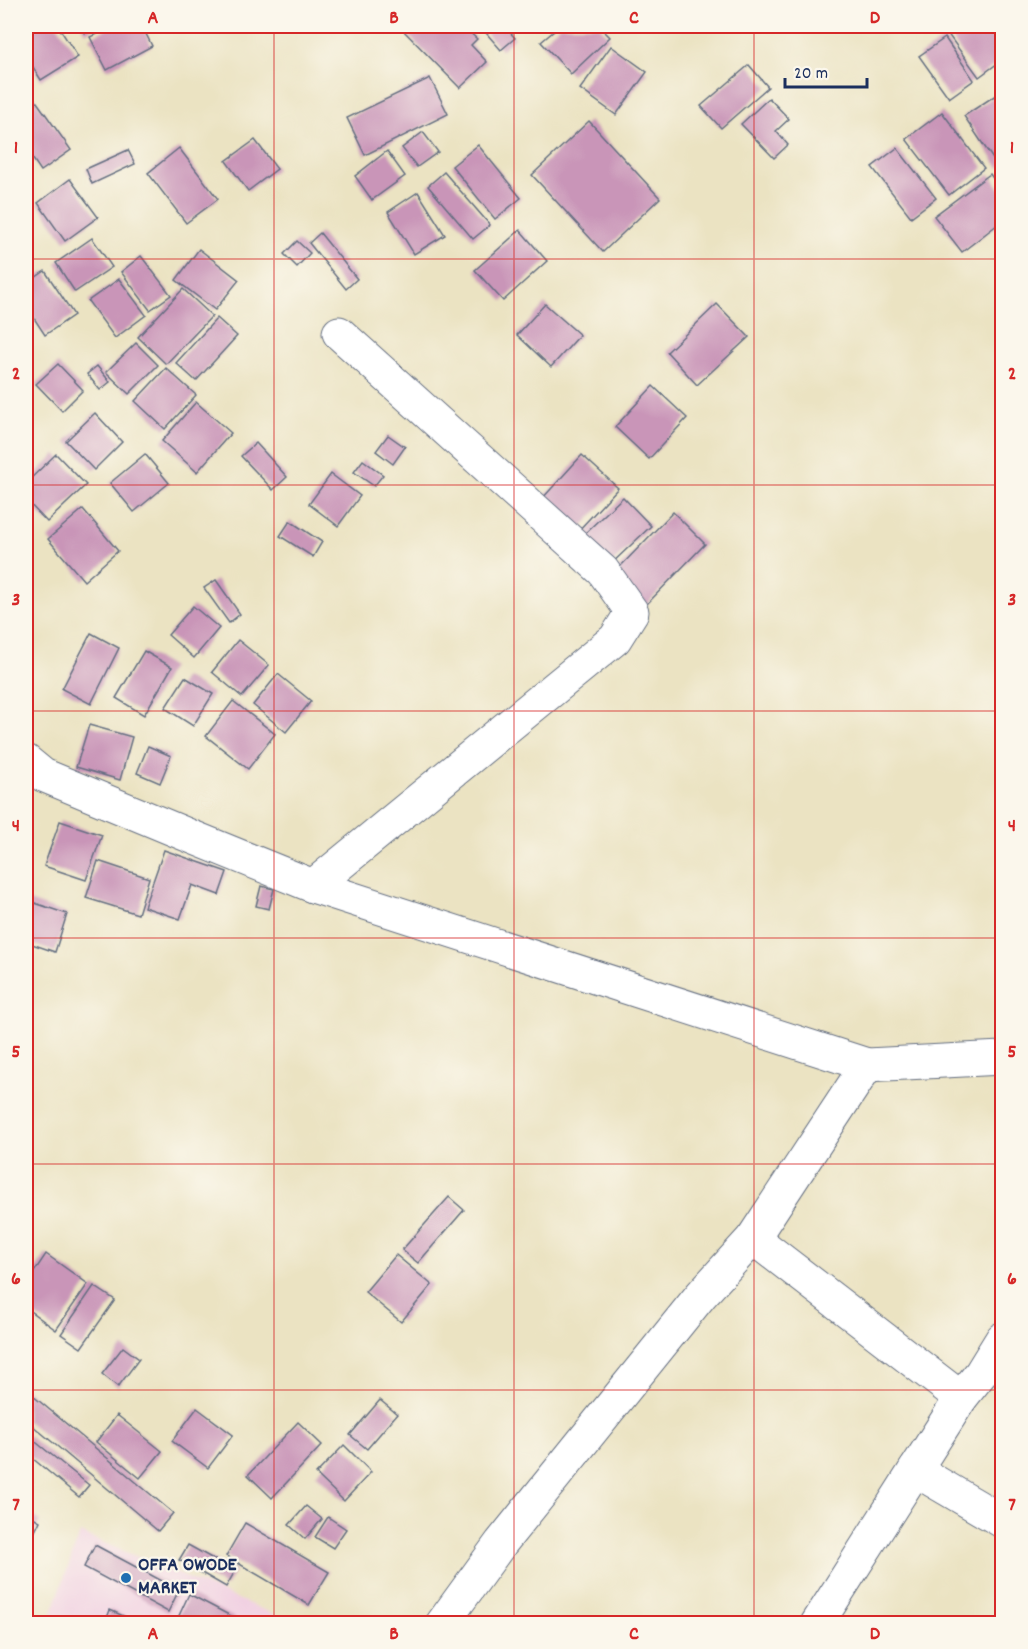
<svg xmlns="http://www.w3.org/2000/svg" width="1028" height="1649" font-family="Dekko,sans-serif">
<rect width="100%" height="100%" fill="#fbf7ec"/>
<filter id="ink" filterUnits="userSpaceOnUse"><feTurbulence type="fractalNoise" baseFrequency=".0167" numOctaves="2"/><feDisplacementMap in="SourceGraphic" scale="12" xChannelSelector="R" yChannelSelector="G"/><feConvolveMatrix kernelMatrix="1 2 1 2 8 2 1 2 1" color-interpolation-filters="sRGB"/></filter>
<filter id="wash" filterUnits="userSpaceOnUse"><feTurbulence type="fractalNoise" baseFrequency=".008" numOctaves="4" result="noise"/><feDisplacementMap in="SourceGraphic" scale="24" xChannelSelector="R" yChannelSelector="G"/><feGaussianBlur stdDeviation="1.35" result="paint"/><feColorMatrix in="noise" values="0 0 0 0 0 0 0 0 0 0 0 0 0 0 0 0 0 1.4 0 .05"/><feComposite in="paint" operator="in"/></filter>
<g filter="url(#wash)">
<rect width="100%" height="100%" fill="#ebe3c2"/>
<polygon fill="#f1d0e2" points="80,1533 295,1623 48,1624"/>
<g id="blocks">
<g fill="#c995b8">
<polygon points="35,26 58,26 78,57 41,80 26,56 26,31"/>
<polygon points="81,26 98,26 85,33"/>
<polygon points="113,26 142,26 152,46 107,70 90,37"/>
<polygon points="399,26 463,26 477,39 471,45 487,62 460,88"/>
<polygon points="480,26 504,26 515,38 501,50"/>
<polygon points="560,26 599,26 610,37 571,74 541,42"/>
<polygon points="942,26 995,26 1002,36 1002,60 979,77"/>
<polygon points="945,38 974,80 949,98 919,56"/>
<polygon points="611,46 647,72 616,115 580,89"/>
<polygon points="749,65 768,87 721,128 701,106"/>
<polygon points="430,78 448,114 365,155 347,118"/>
<polygon points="27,88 71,150 41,171 26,149 26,89"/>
<polygon points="1002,91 1002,165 999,168 964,116"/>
<polygon points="769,98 789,119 776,131 788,145 774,158 741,124"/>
<polygon points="942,112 984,168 949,195 906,139"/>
<polygon points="589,121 660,198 603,252 532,175"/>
<polygon points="423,132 438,152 417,167 402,148"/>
<polygon points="255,140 277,169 248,191 226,161"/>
<polygon points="478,145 521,198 495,219 452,166"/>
<polygon points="179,148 218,199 186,223 148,173"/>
<polygon points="897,148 936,198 911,217 872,167"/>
<polygon points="128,150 135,164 92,184 86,169"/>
<polygon points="387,151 405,176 372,200 355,176"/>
<polygon points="444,172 490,225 473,239 428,186"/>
<polygon points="990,174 1002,191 1002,221 962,252 934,216"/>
<polygon points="70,179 98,217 65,241 38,203"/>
<polygon points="418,192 445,235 414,254 388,212"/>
<polygon points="520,230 547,261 503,301 475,270"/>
<polygon points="320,233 357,279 346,289 309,243"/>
<polygon points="92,238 112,267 75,292 56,263"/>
<polygon points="297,241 310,253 297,267 284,254"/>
<polygon points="199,249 239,280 215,310 176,280"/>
<polygon points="141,256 171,295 150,310 121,272"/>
<polygon points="45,271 74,315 45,335 26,306 26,284"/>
<polygon points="119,279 146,315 115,338 88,301"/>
<polygon points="183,289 212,316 166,364 138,337"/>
<polygon points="545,304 580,335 551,367 517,335"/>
<polygon points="717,304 749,337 697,385 667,352"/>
<polygon points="217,318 237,336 196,381 176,363"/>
<polygon points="136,343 158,365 129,394 106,372"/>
<polygon points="58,364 83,390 62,411 36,384"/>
<polygon points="97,366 110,382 100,390 87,374"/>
<polygon points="166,368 196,395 165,429 135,401"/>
<polygon points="653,386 687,418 649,459 615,427"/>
<polygon points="196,402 231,433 197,472 162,441"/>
<polygon points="95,413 122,442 94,470 66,441"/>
<polygon points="388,435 405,447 393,464 376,451"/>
<polygon points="256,443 287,477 273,490 241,456"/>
<polygon points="56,454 86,485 47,522 26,500 26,483"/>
<polygon points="145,454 169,483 134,512 110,483"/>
<polygon points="582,455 618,488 577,532 541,500"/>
<polygon points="363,460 383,475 374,486 354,472"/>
<polygon points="331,474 360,496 338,526 309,504"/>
<polygon points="623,497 651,526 609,566 581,537"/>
<polygon points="83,509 118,551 84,581 48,539"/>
<polygon points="673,512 705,544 646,605 614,573"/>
<polygon points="290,521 322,542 313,557 280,536"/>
<polygon points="216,580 240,614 229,623 204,588"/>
<polygon points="193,606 219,628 194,658 168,635"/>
<polygon points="91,633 119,648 91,704 62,689"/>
<polygon points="238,640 269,665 242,697 212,672"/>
<polygon points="144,651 172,667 144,715 116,698"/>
<polygon points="278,674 311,701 286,732 253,705"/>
<polygon points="185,677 213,694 193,726 165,708"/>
<polygon points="233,701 275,734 248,769 206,736"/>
<polygon points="89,725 132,737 120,780 76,767"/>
<polygon points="148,746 171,756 160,783 137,773"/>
<polygon points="60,821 102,835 86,880 44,866"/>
<polygon points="164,850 227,872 219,895 192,885 180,919 144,907"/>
<polygon points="98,861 149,878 138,914 86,898"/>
<polygon points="261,886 274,889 269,909 256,906"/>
<polygon points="26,900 67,914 55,952 26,942"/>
<polygon points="449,1197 464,1210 418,1263 402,1250"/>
<polygon points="46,1254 88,1284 56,1330 26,1308 26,1284"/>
<polygon points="396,1255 432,1285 401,1322 365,1292"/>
<polygon points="94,1286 115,1300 81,1348 61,1334"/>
<polygon points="123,1347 139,1359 118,1387 102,1374"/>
<polygon points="26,1390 173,1513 158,1531 26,1420"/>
<polygon points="380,1400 397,1414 367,1449 350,1435"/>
<polygon points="197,1408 233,1435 208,1468 172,1441"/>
<polygon points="117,1415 162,1451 140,1478 96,1442"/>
<polygon points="298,1422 322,1445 272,1498 248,1475"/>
<polygon points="27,1435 89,1485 79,1497 26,1453 26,1437"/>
<polygon points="344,1445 371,1472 344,1501 316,1474"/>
<polygon points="306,1506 322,1519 305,1539 289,1525"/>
<polygon points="26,1513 40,1521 26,1549"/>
<polygon points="328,1517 346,1529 333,1548 315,1537"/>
<polygon points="245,1523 329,1572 309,1605 226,1556"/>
<polygon points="95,1545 179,1590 168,1612 84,1567"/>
<polygon points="188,1545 235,1571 226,1587 179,1560"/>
<polygon points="189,1594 246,1624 184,1624 177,1620"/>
<polygon points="110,1610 141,1624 118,1624 107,1618"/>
</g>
</g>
</g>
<g filter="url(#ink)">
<use href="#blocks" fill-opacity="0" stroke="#646e81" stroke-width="1.5"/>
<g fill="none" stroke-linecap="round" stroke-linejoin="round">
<g stroke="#646e81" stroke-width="35">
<g id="minor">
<polyline points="26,761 43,775 185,834 313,886 867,1065 1002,1058"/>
<polyline points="313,886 615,639 632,612 603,571 339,333"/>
<polyline points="753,1238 961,1398"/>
<polyline points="915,1470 1002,1521"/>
<polyline points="442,1624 501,1543 701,1295 753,1238 867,1065"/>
<polyline points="817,1624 961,1398 981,1373 1002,1339"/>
</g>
</g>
<use href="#minor" stroke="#fff" stroke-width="33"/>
</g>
</g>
<path fill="none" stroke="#d62828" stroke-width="1.5" stroke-opacity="0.55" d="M274 26V1624M514 26V1624M754 26V1624M26 259H1002M26 485H1002M26 711H1002M26 938H1002M26 1164H1002M26 1390H1002"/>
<circle fill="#1f6fb2" stroke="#fbf7ec" stroke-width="2" cx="126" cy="1578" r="6"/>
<g text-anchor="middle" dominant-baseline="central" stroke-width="4.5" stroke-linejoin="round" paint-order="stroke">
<g font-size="20" font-weight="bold" fill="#1b2f5e" stroke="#fbf7ec" text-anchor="start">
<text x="138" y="1566">OFFA OWODE<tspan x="138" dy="23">MARKET</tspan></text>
</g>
</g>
<rect width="1028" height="1649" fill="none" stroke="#fbf7ec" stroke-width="66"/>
<path d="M785 78v9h82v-9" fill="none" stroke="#1b2f5e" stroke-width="3"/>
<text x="794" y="78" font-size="18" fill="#1b2f5e" stroke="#fbf7ec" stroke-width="4.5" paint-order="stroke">20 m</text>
<rect x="33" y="33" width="962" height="1583" fill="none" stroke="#d62828" stroke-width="2"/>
<g font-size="20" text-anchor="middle" font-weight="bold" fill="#d62828">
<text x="153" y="23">A</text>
<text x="394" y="23">B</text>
<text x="634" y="23">C</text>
<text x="875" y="23">D</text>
<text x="16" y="153">1</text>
<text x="1012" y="153">1</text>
<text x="16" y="379">2</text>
<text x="1012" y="379">2</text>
<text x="16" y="605">3</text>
<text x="1012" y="605">3</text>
<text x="16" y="831">4</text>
<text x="1012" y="831">4</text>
<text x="16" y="1057">5</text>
<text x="1012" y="1057">5</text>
<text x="16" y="1284">6</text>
<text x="1012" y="1284">6</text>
<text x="16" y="1510">7</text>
<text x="1012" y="1510">7</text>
<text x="153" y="1639">A</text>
<text x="394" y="1639">B</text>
<text x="634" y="1639">C</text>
<text x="875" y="1639">D</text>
</g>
</svg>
